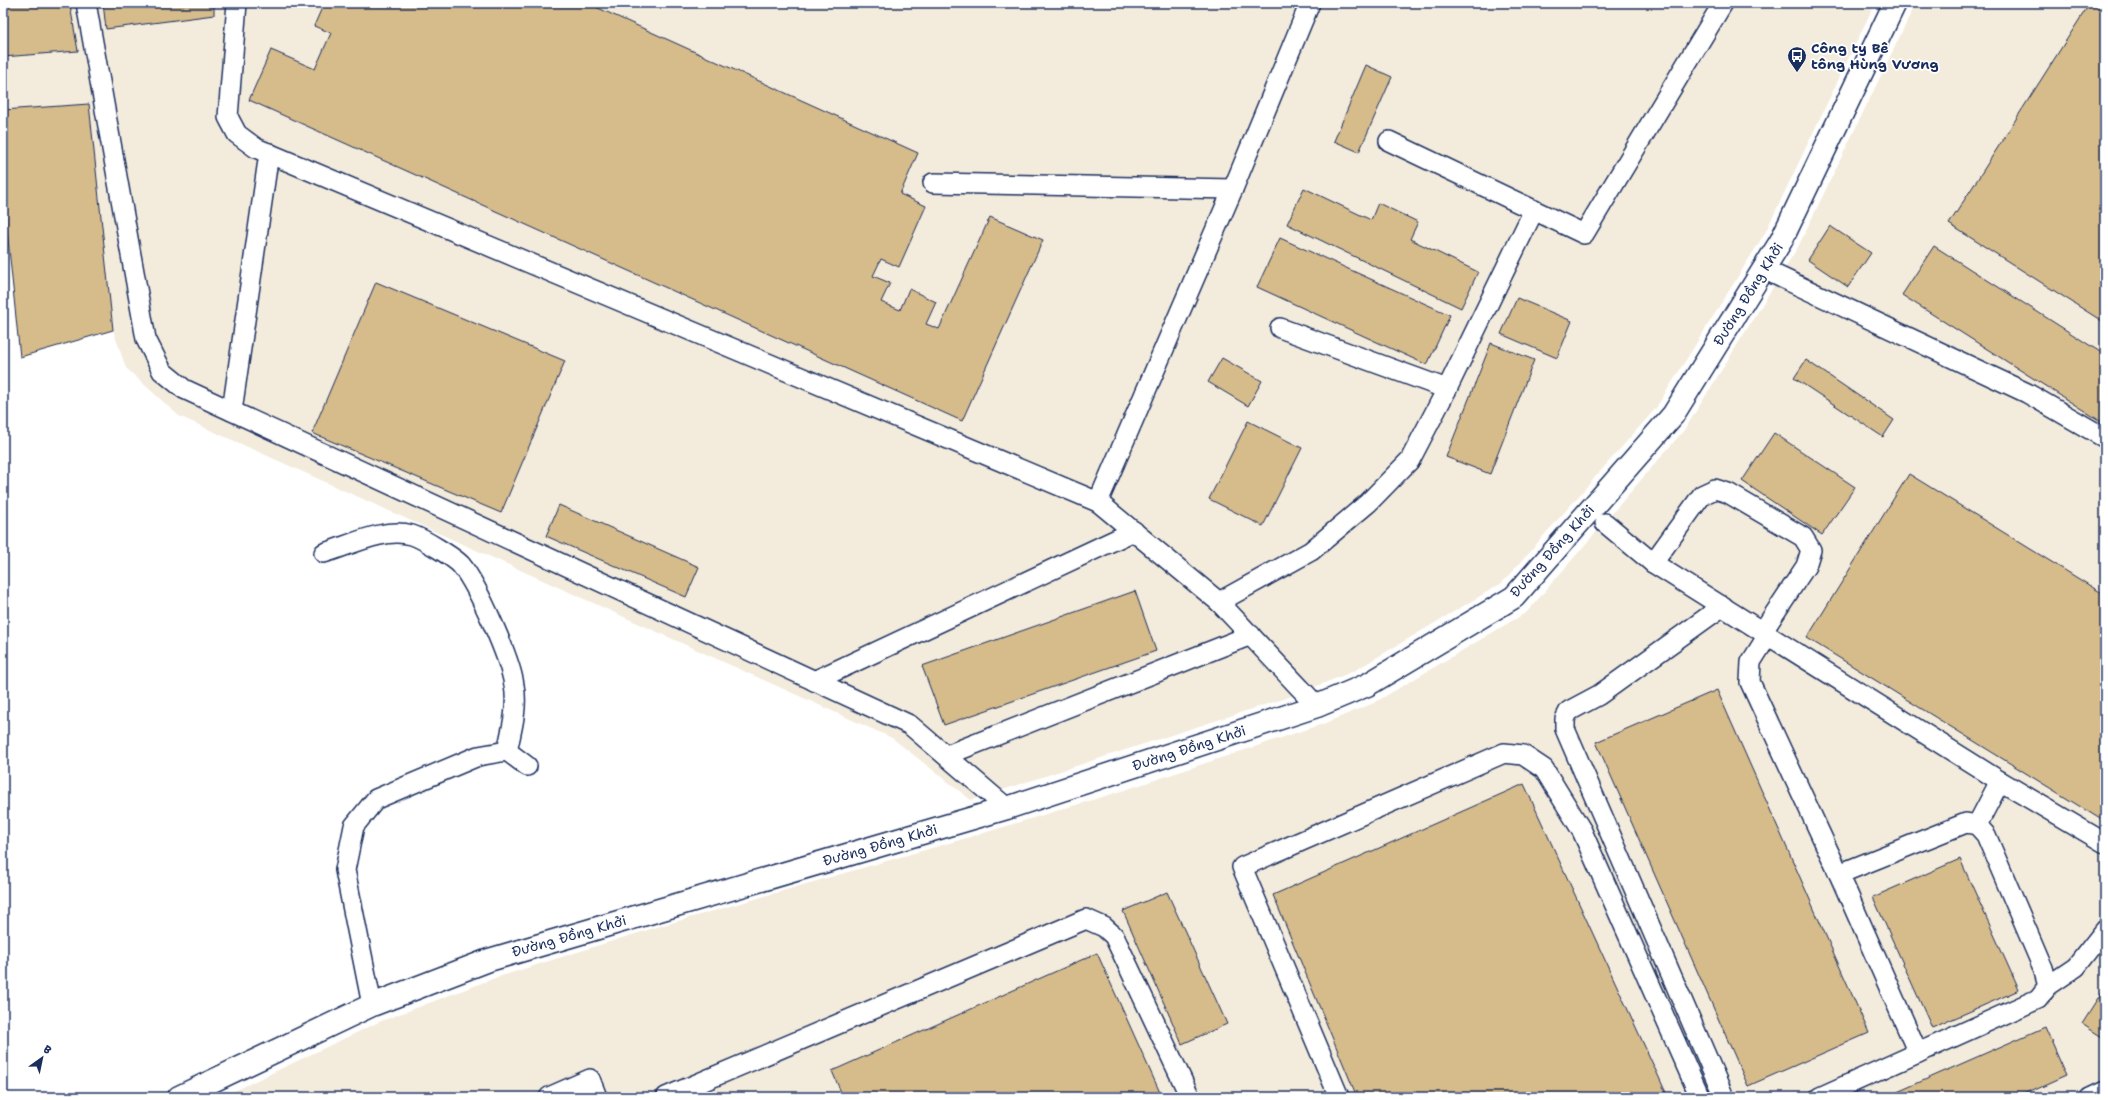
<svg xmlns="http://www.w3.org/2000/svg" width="2108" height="1100" font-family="'Shantell Sans',sans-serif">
<rect width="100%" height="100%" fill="#fff"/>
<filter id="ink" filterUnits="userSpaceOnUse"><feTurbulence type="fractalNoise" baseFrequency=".025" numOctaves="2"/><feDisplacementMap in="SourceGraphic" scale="8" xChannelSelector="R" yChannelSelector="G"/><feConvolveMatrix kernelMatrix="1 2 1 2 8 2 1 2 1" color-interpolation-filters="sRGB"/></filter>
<g filter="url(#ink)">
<g fill="#f3ebdc">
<polygon points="3,3 1875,3 1765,233 1656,408 1502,583 1354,671 1295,695 971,800 892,738 179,416 126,368 113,330 20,357 3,190"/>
<polygon points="1916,3 2105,3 2105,1097 222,1097 379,1022 495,978 654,928 984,833 1125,790 1323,724 1374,703 1527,612 1685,429 1798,247"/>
</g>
<g fill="#d6bb8b" stroke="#1b2f5e">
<polygon points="3,3 78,3 70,5 78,51 3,57"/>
<polygon points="103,3 214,3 214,15 106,29"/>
<polygon points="324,3 587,3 918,153 900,194 926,206 899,267 881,259 873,276 890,283 881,302 900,310 909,289 936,302 926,324 939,329 990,217 1043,240 962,421 249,100 271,50 315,69 331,33 314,26"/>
<polygon points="2090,3 2105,12 2105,323 1949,224"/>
<polygon points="1366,65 1392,77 1359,152 1334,141"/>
<polygon points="89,104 113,330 20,357 3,190 3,110"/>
<polygon points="1304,188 1371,220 1378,203 1418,222 1410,239 1478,272 1461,308 1287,224"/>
<polygon points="1830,226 1871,253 1848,287 1808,260"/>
<polygon points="1280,238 1450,315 1427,365 1257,287"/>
<polygon points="1934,246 2105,355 2105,424 1902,295"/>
<polygon points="376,282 565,361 501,513 312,433"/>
<polygon points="1517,298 1572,321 1557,358 1501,334"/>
<polygon points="1491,343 1534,360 1490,474 1446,457"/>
<polygon points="1222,358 1262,381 1248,406 1208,382"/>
<polygon points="1806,360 1894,420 1883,437 1794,378"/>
<polygon points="1248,421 1302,448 1263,526 1209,499"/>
<polygon points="1774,433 1855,487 1822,535 1742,481"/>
<polygon points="1909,474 2105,595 2105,822 1807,638"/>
<polygon points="559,505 699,567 686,597 546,536"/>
<polygon points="1135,591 1156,651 944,725 922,666"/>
<polygon points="1717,690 1869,1033 1748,1086 1596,742"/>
<polygon points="1524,784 1668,1097 1357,1097 1273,895"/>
<polygon points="1960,859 2019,990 1932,1028 1873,897"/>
<polygon points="1167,892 1227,1024 1182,1044 1123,911"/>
<polygon points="1097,953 1162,1097 843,1097 832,1071"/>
<polygon points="2105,988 2105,1039 2082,1024"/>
<polygon points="2045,1027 2066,1075 2017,1097 1886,1097"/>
</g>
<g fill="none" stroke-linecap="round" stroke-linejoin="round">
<g stroke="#1b2f5e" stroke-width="22">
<g id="service">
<polyline points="86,3 146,339 162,371 184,389 910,725 1007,808"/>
<polyline points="237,3 228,117 237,134 256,148 1098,502 1219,602 1317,706"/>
<polyline points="1389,141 1584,234 1723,3"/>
<polyline points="933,183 1233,189"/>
<polyline points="1763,269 2027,393 2105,438"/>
<polyline points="1280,328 1447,389"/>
<polyline points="232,411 269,153"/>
<polyline points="1098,502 1233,189 1310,3"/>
<polyline points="1605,523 1653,563 2000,781 2105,843"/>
<path d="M324 553C351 545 384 527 412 535 422 538 455 558 461 565 478 586 510 658 514 685 518 707 512 729 507 751"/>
<polyline points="1653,563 1702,495 1715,489 1728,493 1803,537 1811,550 1806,566 1763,631"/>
<polyline points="1219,602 1311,551 1368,503 1410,460 1447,389 1534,210"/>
<polyline points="1723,606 1599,695 1569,711 1565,719 1565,729 1724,1097"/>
<polyline points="1768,635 1751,662 1750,682 1839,874 1918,1053"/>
<polyline points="814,681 1134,531"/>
<polyline points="947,755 1251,635"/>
<polyline points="1977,825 2000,781"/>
<polyline points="2048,986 2076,967 2105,930"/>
<polyline points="372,1005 345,870 354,826 376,799 478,756 507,751 527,766"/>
<polyline points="549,1097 590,1079 597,1097"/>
<polyline points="666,1097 1086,919 1104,927 1114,936 1190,1097"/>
<polyline points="1339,1097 1242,867 1504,753 1523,755 1544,769 1582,831 1700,1097"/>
<polyline points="1820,1097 2038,999 2048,986 2043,968 1986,835 1977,825 1966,823 1839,874"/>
<polyline points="2090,1097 2105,1090"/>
</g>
</g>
<g stroke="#1b2f5e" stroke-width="25">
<polyline id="secondary" points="179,1097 372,1005 489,960 1007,808 1317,706 1367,685 1514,597 1673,415 1781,241 1895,3"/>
</g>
<use href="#service" stroke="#fff" stroke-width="19"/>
<use href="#secondary" stroke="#fff" stroke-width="22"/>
</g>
</g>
<defs>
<g id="bus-pin" transform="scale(1)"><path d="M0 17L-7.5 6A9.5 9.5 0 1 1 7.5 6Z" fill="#1b2f5e" stroke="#fff"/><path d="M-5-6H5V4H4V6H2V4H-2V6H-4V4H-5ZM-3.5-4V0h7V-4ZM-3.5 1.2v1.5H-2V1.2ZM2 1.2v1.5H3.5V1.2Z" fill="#fff"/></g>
</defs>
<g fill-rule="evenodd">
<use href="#bus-pin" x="1797" y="56"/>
</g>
<g text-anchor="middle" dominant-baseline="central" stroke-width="3.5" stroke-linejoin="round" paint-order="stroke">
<g font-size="14" font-weight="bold" fill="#1b2f5e" stroke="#fff" text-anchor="start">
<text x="1811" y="48">Công ty Bê<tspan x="1811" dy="16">tông Hùng Vương</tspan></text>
</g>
<g font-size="14" fill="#1b2f5e" stroke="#fff">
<text transform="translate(1748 294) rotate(-58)">Đường Đồng Khởi</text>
<text transform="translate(1552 551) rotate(-48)">Đường Đồng Khởi</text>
<text transform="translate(1189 748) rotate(-18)">Đường Đồng Khởi</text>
<text transform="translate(880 845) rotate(-16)">Đường Đồng Khởi</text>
<text transform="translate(569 936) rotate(-16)">Đường Đồng Khởi</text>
</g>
</g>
<rect width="2108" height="1100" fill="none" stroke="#fff" stroke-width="16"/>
<rect x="8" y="8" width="2092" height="1084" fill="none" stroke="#1b2f5e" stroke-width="1.5" filter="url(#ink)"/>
<g transform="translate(42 1058) rotate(33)" stroke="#ffffff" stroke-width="3" paint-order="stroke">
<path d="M0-3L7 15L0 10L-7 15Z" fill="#1b2f5e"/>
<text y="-6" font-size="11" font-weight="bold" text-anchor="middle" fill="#1b2f5e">B</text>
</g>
</svg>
